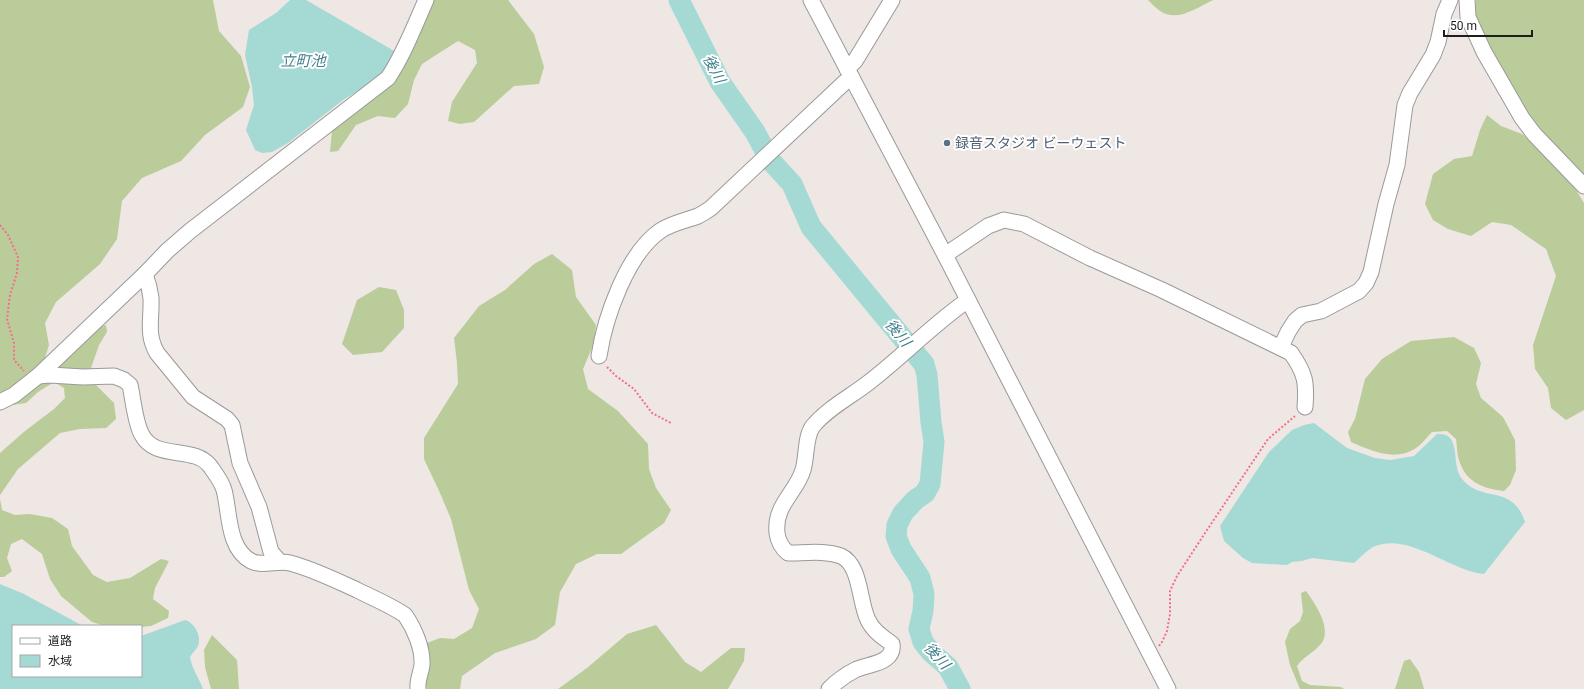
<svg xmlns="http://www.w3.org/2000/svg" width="1584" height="689" font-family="Roboto,'Noto Sans JP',sans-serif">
<rect width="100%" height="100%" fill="#eee7e3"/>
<g fill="#b9cc9a">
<polygon points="0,0 213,0 219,31 241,56 250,87 243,107 205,135 181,161 142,178 122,201 117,239 100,264 56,302 45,323 49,345 43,364 0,396"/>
<polygon points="432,0 508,0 534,34 544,67 539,84 514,86 474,122 460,124 448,121 452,102 477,63 475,50 458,41 422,64 414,80 408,104 395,118 378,116 356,125 338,151 330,152 332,131 351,113 380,94 389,84"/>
<path d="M1148 0H1213C1198 7 1177 23 1160 11 1156 8 1152 4 1148 0Z"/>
<polygon points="1476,0 1584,0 1584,179 1528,118 1497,65 1476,21 1475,4"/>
<polygon points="1487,115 1501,126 1522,134 1549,156 1571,182 1584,203 1584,410 1566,420 1551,408 1548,388 1535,369 1533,345 1556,276 1546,249 1511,225 1492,222 1471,236 1448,229 1433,220 1425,204 1433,174 1454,159 1472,156 1480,130"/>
<polygon points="552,254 572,270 576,297 596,325 594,343 583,369 588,389 618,411 648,444 649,469 656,488 671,510 664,523 621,554 597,554 576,564 560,592 555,625 536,639 495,653 462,676 460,689 427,689 425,682 428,661 427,643 440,638 454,639 472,628 479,609 469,590 451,519 440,493 424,459 424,438 458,384 457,363 454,338 479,306 505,290 534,264"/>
<polygon points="379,287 396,290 404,310 404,328 382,352 353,355 342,344 357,300"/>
<polygon points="106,325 107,332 99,345 91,368 94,383 114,403 116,419 106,428 80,429 60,433 18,469 0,495 0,453 25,431 54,409 65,398 64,388 54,382 38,392 26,403 12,405 14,400 90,331"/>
<path d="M1454 337 1474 348 1481 363 1476 384 1481 398 1503 417 1515 440 1516 470 1510 485 1504 491C1485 489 1467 483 1460 463 1457 456 1457 446 1456 439L1447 431 1432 432C1427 437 1422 444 1416 448 1395 462 1372 451 1351 442L1348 432 1355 419 1365 379 1382 359 1411 341Z"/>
<polygon points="0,499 2,510 15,515 30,514 52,518 68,529 72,546 93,575 107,582 130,578 161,559 169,561 155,588 153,599 169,611 168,618 151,626 141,627 105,626 92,622 61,596 50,579 42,554 22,539 11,544 7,558 12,571 4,577 0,577"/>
<path d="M1306 591C1315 603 1334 631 1320 645 1313 653 1303 657 1297 666L1302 681 1310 685 1341 687 1344 689H1300L1290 665 1285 642 1290 629 1300 621 1303 612 1301 593Z"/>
<polygon points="656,625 685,662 701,672 731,648 745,648 744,661 728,689 558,689 587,668 627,634"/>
<polygon points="212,635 237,660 239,689 211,689 205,667 204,650"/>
<polygon points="1410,659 1419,672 1424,689 1395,689 1404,661"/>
</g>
<g fill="#a5dad4">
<polygon points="290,0 306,0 396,52 387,68 375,80 343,100 288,143 272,152 262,153 255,150 246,130 254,105 252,87 245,55 249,30 276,13"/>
<path d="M1314 423 1347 448 1375 458 1390 460 1414 456 1437 434C1463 432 1450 464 1462 479 1483 504 1512 483 1525 522L1484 574C1450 571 1408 531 1373 547 1366 551 1360 558 1354 563L1312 558 1302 561 1292 562 1287 565 1252 563 1243 558 1224 541 1220 526 1269 452 1292 430 1304 425Z"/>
<path d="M0 584 24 594 83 626H13V676H141V636L185 620C195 623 202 637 198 646 196 650 192 653 190 657 192 669 199 678 203 689H0Z"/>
</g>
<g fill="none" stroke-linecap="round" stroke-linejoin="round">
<polyline stroke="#a5dad4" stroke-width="21" points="679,0 720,82 755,132 770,160 792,184 811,227 924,364 927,375 931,422 934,442 930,484 925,493 915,500 903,513 897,525 896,536 901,549 920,578 924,594 923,611 919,629 923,642 931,652 948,667 960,689"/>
<g stroke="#9a9a9a" stroke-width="17">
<g id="minor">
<polyline points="811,0 945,255 1168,689"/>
<polyline points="1467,0 1468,17 1484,52 1522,118 1534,134 1584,186"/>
<polyline points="847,69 855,61 892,0"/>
<path d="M945 255 988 226 1004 220 1024 224 1090 258 1162 290 1291 353C1305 373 1307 382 1305 407"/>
<path d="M145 274C148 282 150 290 151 298 152 319 146 334 157 353L193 397 227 419 232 425 240 463 259 507 271 552 279 561"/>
<polyline points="1281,347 1288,332 1295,321 1302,315 1321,311 1359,291 1366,283 1371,272 1386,204 1397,165 1405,105 1410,93 1433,55 1438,42 1444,14 1450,0"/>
<path d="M599 356C605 317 627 254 660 231 672 223 685 221 698 216 702 214 707 211 711 208L845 82 852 78"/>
<path d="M38 376 50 375 83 377 114 376 124 380 130 385C133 398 135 423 142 435 156 461 194 445 210 466 215 473 222 482 224 490 230 512 227 548 251 561 262 567 278 560 290 563 313 569 335 580 357 590 373 598 390 605 405 615 414 628 423 648 422 665 421 673 417 680 418 689"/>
<path d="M0 402 14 395 38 376 145 274 167 251 190 231 388 78C404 54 414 27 426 0"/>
<path d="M829 689C836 682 845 675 855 670 867 664 895 664 892 644 883 637 873 631 868 620 859 602 861 565 841 556 825 550 805 553 788 553 782 548 778 541 777 533 774 505 796 493 803 470 807 457 805 436 813 426 828 408 850 397 868 383 902 357 932 325 968 300"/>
</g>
</g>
<g stroke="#f46f8e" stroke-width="2" stroke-dasharray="2 2" stroke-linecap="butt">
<polyline points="0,225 8,235 18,257 17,273 10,295 7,319 14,343 14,360 24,371"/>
<polyline points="607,367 616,376 634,389 652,413 671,423"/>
<polyline points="1159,646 1162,642 1167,631 1170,614 1170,591 1177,576 1207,530 1268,439 1295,416"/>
</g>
<use href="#minor" stroke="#fff" stroke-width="15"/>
</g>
<circle fill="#5c6f8a" stroke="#fff" stroke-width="1.5" cx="947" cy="143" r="4"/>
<g text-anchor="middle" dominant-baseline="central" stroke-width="4" stroke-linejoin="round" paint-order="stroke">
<g font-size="14" fill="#4e5e75" stroke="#fff" text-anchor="start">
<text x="955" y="143">録音スタジオ ビーウェスト</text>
</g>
<g font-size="15" font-style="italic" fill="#427f8b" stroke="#fff">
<text x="303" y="61">立町池</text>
<text transform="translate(714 69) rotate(62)">後川</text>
<text transform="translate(898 333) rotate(50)">後川</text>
<text transform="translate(937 656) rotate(48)">後川</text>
</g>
</g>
<rect x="12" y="625" width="130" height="52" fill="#ffffff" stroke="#a5a5a5"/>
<rect x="20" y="638" width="20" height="6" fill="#ffffff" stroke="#a5a5a5"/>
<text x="48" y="645" font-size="12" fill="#1d1d1d">道路</text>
<rect x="20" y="655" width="20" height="12" fill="#a5dad4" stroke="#a5a5a5"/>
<text x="48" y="665" font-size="12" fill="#1d1d1d">水域</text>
<path d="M1444 30v6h88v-6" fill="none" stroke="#1d1d1d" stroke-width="2"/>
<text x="1450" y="30" font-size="12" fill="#1d1d1d" stroke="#ffffff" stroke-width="3" paint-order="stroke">50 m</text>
</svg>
